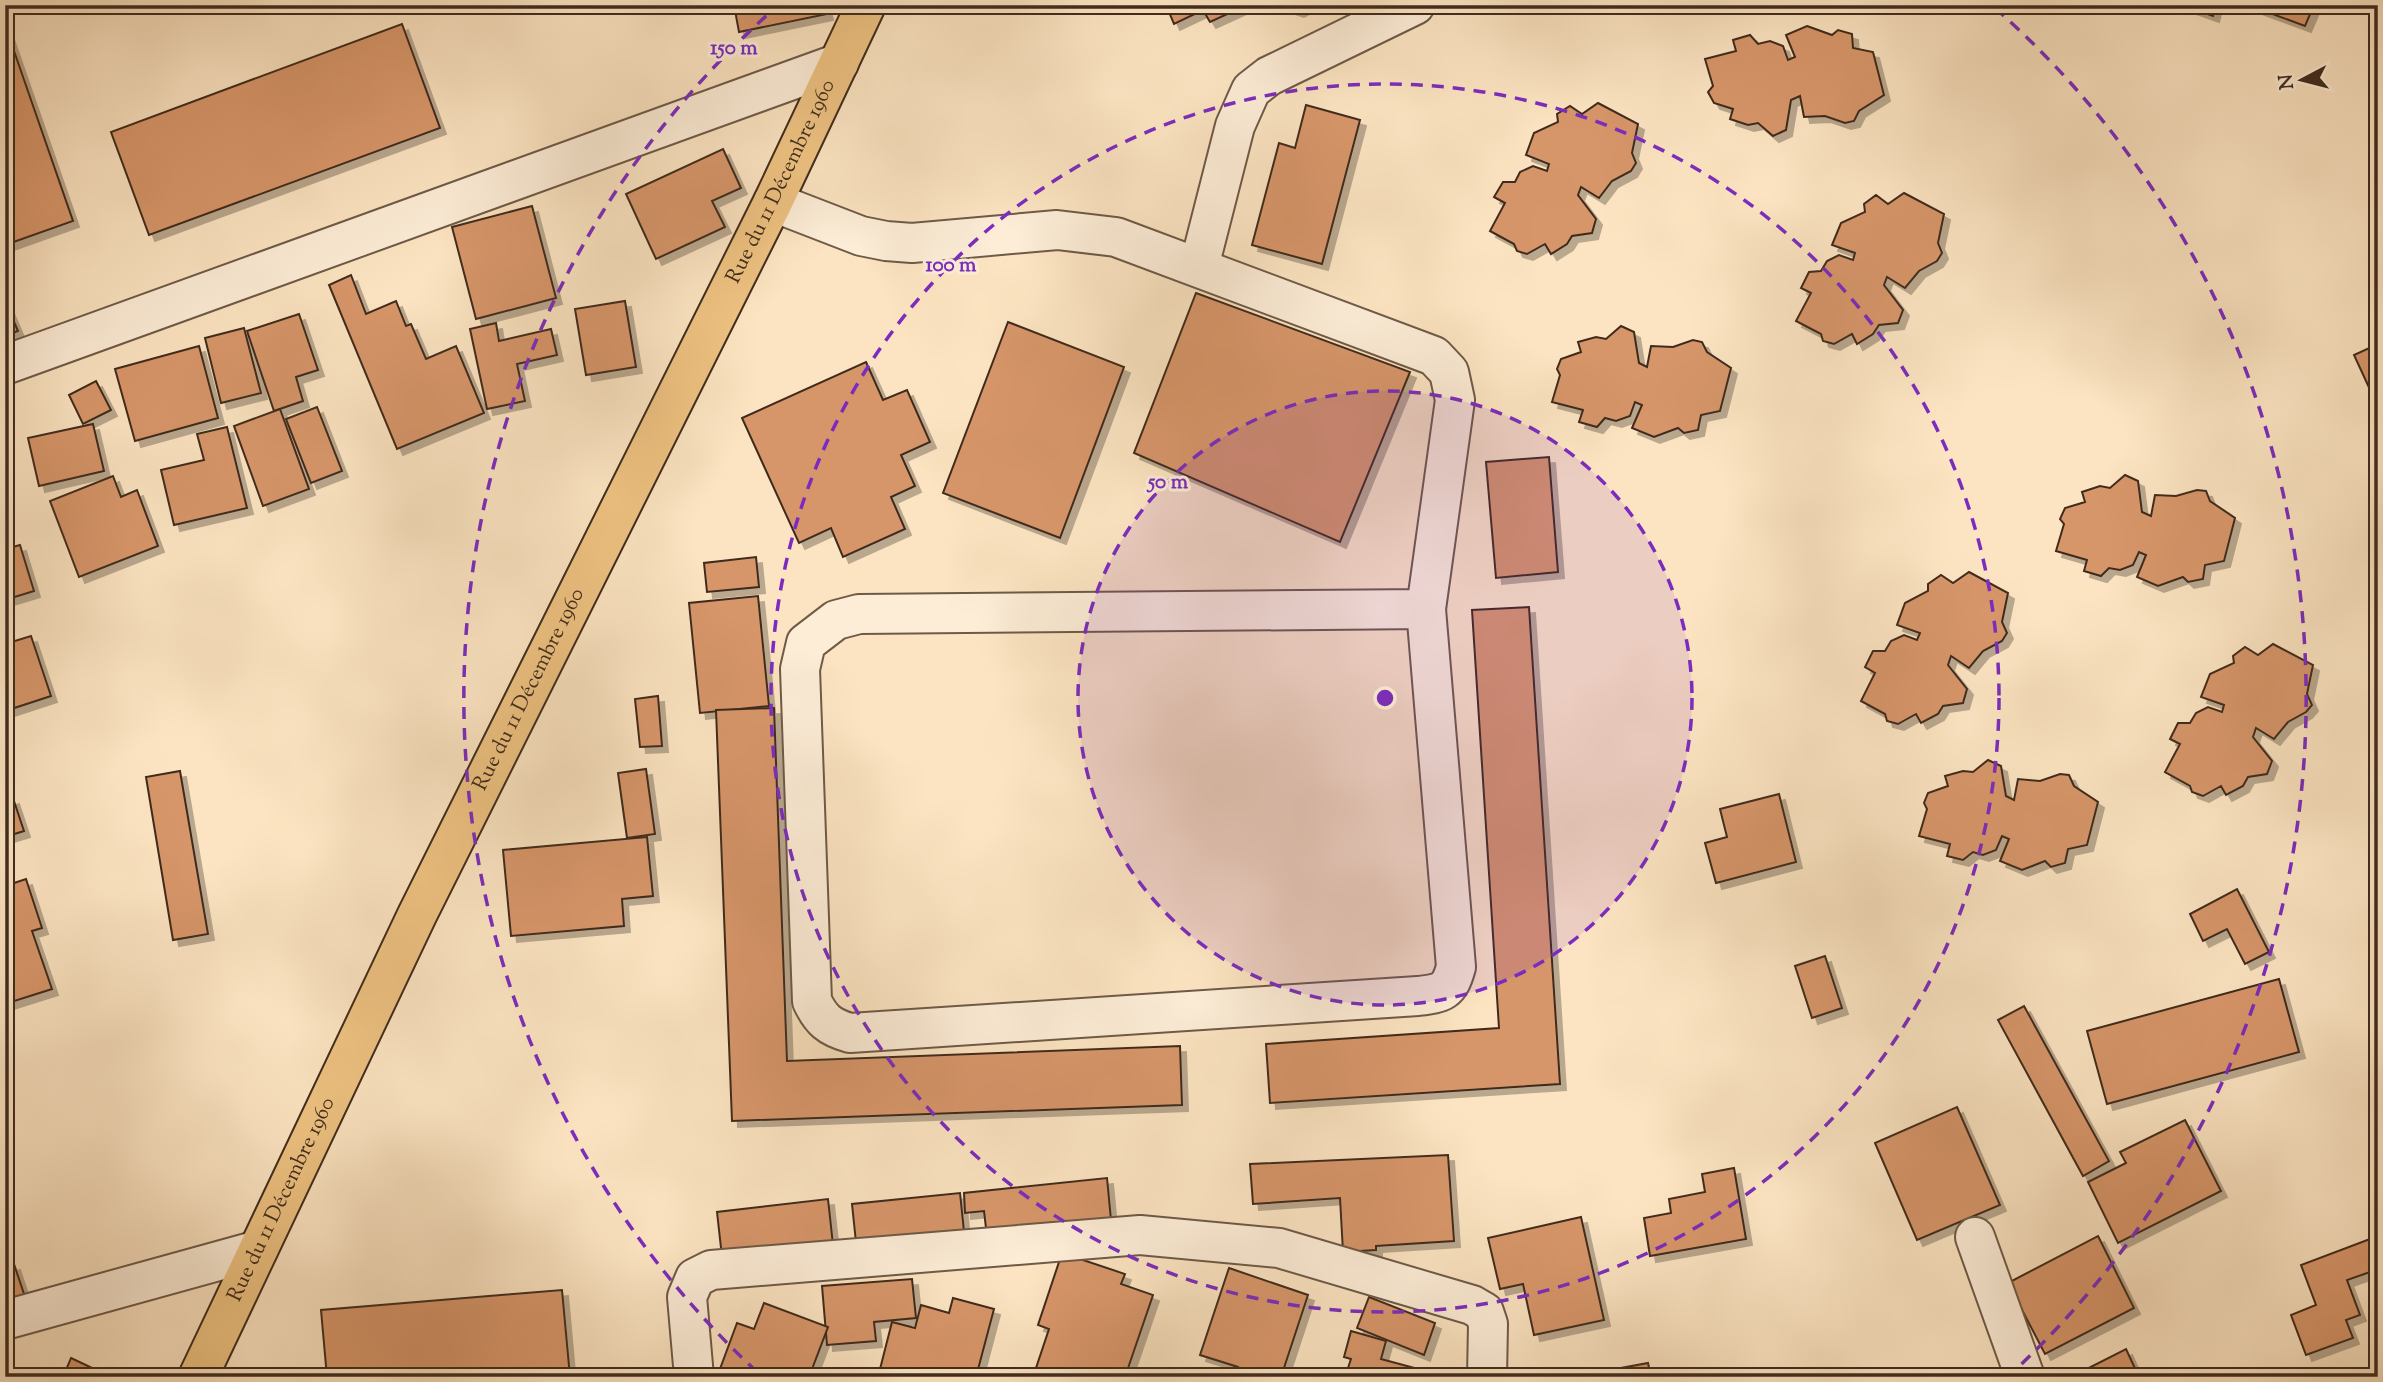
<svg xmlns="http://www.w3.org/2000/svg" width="2383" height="1382" font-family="'Sorts Mill Goudy',serif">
<defs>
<filter id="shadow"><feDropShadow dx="6" dy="6" stdDeviation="0" flood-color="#0004"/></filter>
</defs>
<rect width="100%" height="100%" fill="#fce4c2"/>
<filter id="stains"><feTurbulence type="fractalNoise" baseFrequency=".00286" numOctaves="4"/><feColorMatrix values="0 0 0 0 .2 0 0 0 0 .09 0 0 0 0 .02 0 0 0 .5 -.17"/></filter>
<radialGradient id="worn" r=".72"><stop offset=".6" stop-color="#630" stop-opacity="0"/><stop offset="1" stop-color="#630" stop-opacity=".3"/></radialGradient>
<g fill="#d7966b" stroke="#3f2c1e" stroke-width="2" filter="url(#shadow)">
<polygon points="734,5 825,5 827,14 739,32"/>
<polygon points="1166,5 1247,5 1210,22 1203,10 1174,24"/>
<polygon points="1280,5 1309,5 1298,11"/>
<polygon points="2182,5 2216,5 2213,16"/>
<polygon points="2248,5 2314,5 2305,26"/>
<polygon points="402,24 440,128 149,235 111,132"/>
<polygon points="5,25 73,221 5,245"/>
<polygon points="1807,26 1832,35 1838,30 1852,34 1853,48 1873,52 1884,95 1859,111 1854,121 1845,123 1825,116 1804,117 1800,96 1791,100 1786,130 1773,136 1758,123 1748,125 1730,119 1733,109 1714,103 1708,92 1713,86 1705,59 1736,51 1733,40 1750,35 1758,44 1770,41 1783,46 1788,60 1795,57 1786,35"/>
<polygon points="1598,103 1638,124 1632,153 1636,163 1631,171 1612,181 1599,198 1581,187 1578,195 1596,219 1592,233 1572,236 1567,244 1551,254 1545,244 1527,254 1517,251 1514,244 1490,231 1505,203 1494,197 1503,182 1515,182 1520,172 1533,166 1547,171 1549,164 1526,155 1534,133 1558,122 1557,114 1570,106 1582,114"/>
<polygon points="1306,105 1360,120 1322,264 1252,245 1279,143 1295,148"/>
<polygon points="723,149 741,188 712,201 725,227 656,259 626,194"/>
<polygon points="1904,193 1944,214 1938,243 1942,253 1937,261 1919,271 1905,288 1887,277 1884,285 1903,310 1898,323 1879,325 1873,334 1857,344 1852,334 1834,344 1823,341 1821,334 1796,321 1811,293 1801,288 1809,272 1821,271 1827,261 1839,255 1853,260 1855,253 1832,245 1841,223 1865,212 1864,204 1876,195 1888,204"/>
<polygon points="532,206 556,298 476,319 452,227"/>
<polygon points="351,275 366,314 396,301 406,326 411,324 426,359 456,346 484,413 397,449 329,285"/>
<polygon points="1196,293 1410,372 1340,542 1134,453"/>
<polygon points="5,301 18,331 5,336"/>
<polygon points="625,301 636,367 586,375 575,309"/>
<polygon points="299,314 318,370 296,377 303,401 274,411 247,331"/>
<polygon points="1008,322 1124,367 1060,538 943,493"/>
<polygon points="496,323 499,341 551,329 557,355 517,364 525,401 487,409 470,329"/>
<polygon points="1621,326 1634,332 1639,363 1647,367 1651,346 1673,347 1693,340 1702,342 1707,352 1731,368 1720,411 1701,415 1698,430 1684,433 1678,428 1654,437 1632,428 1642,405 1635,402 1630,416 1616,421 1605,418 1597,427 1579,422 1583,410 1552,402 1560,375 1557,369 1561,359 1581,352 1578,342 1596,337 1606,339"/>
<polygon points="244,328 261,393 221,403 205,338"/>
<polygon points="2378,344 2378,407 2354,355"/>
<polygon points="199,346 218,418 135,441 115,369"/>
<polygon points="866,362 883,400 907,390 930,442 901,455 915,486 891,497 905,529 843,557 831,528 799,543 742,418"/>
<polygon points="96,381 111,410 83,424 69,395"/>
<polygon points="317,407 342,471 311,483 286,419"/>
<polygon points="280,409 309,489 263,506 234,426"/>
<polygon points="93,424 104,471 39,486 28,438"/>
<polygon points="227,427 247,508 174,525 161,470 204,460 197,434"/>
<polygon points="1549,457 1558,572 1496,578 1486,462"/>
<polygon points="2125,475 2138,481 2142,512 2151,516 2155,495 2176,496 2197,490 2206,491 2210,501 2235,518 2224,561 2205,565 2203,579 2188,582 2183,577 2158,586 2137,577 2146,555 2139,552 2133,565 2120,570 2109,568 2101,576 2084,571 2087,560 2056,551 2064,524 2060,519 2065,508 2085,502 2082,492 2100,486 2110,488"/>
<polygon points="113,476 121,497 137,490 158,546 79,577 50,501"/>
<polygon points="20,545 34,591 5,600 5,549"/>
<polygon points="756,557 759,587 707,592 704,563"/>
<polygon points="1969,572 2008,593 2002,622 2007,633 2002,641 1983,651 1969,668 1951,656 1948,665 1967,689 1963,703 1943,706 1938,714 1921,723 1916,714 1898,724 1887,721 1885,714 1861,701 1875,673 1865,667 1873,651 1885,651 1891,641 1904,635 1917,640 1920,633 1897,625 1905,603 1928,591 1928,584 1941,575 1953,583"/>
<polygon points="758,596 769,706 700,713 689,603"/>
<polygon points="1529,607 1560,1084 1270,1103 1266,1044 1499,1028 1472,610"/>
<polygon points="31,636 51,696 5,711 5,644"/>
<polygon points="2273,644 2313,665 2307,694 2312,705 2306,712 2288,722 2274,739 2256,728 2253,737 2272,761 2267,774 2248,777 2243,786 2226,795 2221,786 2203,796 2192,792 2190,786 2165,772 2180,744 2170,739 2178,723 2190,723 2196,713 2208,707 2222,712 2224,705 2201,697 2210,674 2234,663 2233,656 2245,647 2258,655"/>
<polygon points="658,696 662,746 640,747 635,699"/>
<polygon points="774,708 787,1061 1180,1046 1182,1105 732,1121 716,710"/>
<polygon points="1988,760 2001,766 2006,796 2014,800 2018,779 2040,781 2060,774 2069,775 2074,786 2098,802 2087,845 2068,849 2065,863 2051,867 2045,861 2022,870 2000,861 2009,839 2002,836 1996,850 1983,855 1973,852 1963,860 1947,856 1950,844 1919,836 1927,809 1924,803 1928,793 1948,786 1945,776 1963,771 1973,772"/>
<polygon points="646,769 655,834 627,838 618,773"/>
<polygon points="180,771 208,934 173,940 146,777"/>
<polygon points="1779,794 1796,862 1716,883 1705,843 1727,837 1720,809"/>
<polygon points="13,798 24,831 5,837 5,801"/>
<polygon points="647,837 653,896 622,899 624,926 511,936 503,850"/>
<polygon points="26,879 42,928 32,931 52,989 5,1004 5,886"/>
<polygon points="2237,889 2269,952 2245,964 2227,929 2203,941 2190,914"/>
<polygon points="1825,956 1842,1008 1812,1018 1795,966"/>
<polygon points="2279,979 2299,1052 2107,1104 2087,1031"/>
<polygon points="2024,1006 2109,1161 2083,1176 1998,1020"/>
<polygon points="1957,1107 2000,1205 1917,1240 1875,1143"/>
<polygon points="2185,1120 2221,1191 2118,1243 2088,1182 2126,1163 2120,1152"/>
<polygon points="1448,1155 1454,1241 1376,1246 1376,1250 1343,1252 1340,1198 1253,1204 1250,1164"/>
<polygon points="1734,1168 1746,1239 1650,1256 1644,1218 1671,1213 1669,1199 1705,1192 1702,1174"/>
<polygon points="1107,1178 1113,1241 989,1254 984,1211 965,1213 964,1193"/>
<polygon points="960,1193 965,1241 857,1252 852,1204"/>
<polygon points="828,1199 834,1254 723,1266 717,1212"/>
<polygon points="1581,1217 1604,1320 1534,1335 1523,1284 1500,1289 1488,1238"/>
<polygon points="2098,1236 2134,1308 2045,1354 2008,1283"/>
<polygon points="2378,1236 2378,1294 2370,1272 2347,1280 2360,1315 2346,1320 2353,1338 2306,1355 2291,1315 2316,1305 2301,1265"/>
<polygon points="1062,1253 1125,1274 1121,1284 1153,1295 1125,1377 1033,1377 1049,1329 1038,1325"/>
<polygon points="14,1264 25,1297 5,1304 5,1267"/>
<polygon points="1229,1268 1308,1295 1281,1377 1235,1377 1238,1367 1200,1355"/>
<polygon points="912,1279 916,1318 874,1322 876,1341 827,1345 822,1286"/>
<polygon points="562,1290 570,1377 327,1377 321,1310"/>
<polygon points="1369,1297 1435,1323 1424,1355 1357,1328"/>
<polygon points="953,1298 994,1309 976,1377 878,1377 892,1322 915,1328 921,1305 949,1313"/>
<polygon points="764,1303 828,1327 809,1377 717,1377 737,1323 754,1329"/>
<polygon points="1351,1331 1386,1341 1381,1359 1433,1373 1432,1377 1345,1377 1351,1359 1344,1357"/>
<polygon points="2126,1349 2139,1377 2071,1377"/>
<polygon points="71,1358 111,1377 63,1377"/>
<polygon points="1648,1363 1651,1377 1577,1377 1577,1376"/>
</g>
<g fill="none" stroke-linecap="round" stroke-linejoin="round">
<g stroke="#6e5a47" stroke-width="42">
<g id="minor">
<path d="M773 202 861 236 886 241 912 243 1057 230 1116 237 1434 356 1449 372 1455 400 1426 609 1456 967C1449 992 1443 993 1418 996L850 1033C829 1027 821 1020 812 1001L800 669 806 643 836 620 859 614 1426 609"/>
<polyline points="1199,267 1235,126 1251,90 1269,76 1415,5"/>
<polyline points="5,365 839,63"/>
<polyline points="1975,1237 2025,1377"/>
<polyline points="5,1320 258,1250"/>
<polyline points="694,1377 687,1297 695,1278 711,1270 1140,1235 1279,1248 1472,1305 1484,1312 1488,1324 1487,1377"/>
</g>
</g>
<g stroke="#3f2c1e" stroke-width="42">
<g id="major">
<path id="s1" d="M198 1377 417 915 773 202 866 5"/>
</g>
</g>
<use href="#minor" stroke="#fdedd7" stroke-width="38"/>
<use href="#major" stroke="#eec281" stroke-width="38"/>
</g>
<circle cx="1385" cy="698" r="307" fill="#7b2cbf" fill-opacity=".12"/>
<g fill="none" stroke="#7b2cbf" stroke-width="3.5" stroke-dasharray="12 9">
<circle cx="1385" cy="698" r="307"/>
<circle cx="1385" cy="698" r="614"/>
<path d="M757 1372A921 921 0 0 1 775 8M1995 8A921 921 0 0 1 2013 1372"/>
</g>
<g text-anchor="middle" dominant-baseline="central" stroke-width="6" stroke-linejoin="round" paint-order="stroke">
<g font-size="21" fill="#3f2c1e" stroke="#fdedd7">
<text stroke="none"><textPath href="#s1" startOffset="1330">Rue du 11 Décembre 1960</textPath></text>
<text stroke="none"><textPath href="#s1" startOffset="763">Rue du 11 Décembre 1960</textPath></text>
<text stroke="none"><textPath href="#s1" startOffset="196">Rue du 11 Décembre 1960</textPath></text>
</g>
</g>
<circle cx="1385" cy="698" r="10" fill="#7b2cbf" stroke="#fdedd7" stroke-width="3.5"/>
<g font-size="21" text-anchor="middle" font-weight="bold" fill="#7b2cbf" stroke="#fdedd7" stroke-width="6" stroke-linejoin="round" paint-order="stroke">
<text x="734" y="54">150 m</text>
<text x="951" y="271">100 m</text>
<text x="1168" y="488">50 m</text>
</g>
<rect width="2383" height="1382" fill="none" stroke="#fce4c2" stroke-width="28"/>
<rect x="7" y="7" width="2369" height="1368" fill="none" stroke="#3f2c1e" stroke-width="3.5"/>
<rect x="14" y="14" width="2355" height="1354" fill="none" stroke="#3f2c1e" stroke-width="2"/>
<g transform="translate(2302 80) rotate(263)" stroke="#fdedd7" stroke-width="5" paint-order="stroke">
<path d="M0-5L12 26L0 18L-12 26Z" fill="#3f2c1e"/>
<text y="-10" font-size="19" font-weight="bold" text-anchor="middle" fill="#3f2c1e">N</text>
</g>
<rect width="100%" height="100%" filter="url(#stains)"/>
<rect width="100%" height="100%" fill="url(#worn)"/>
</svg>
